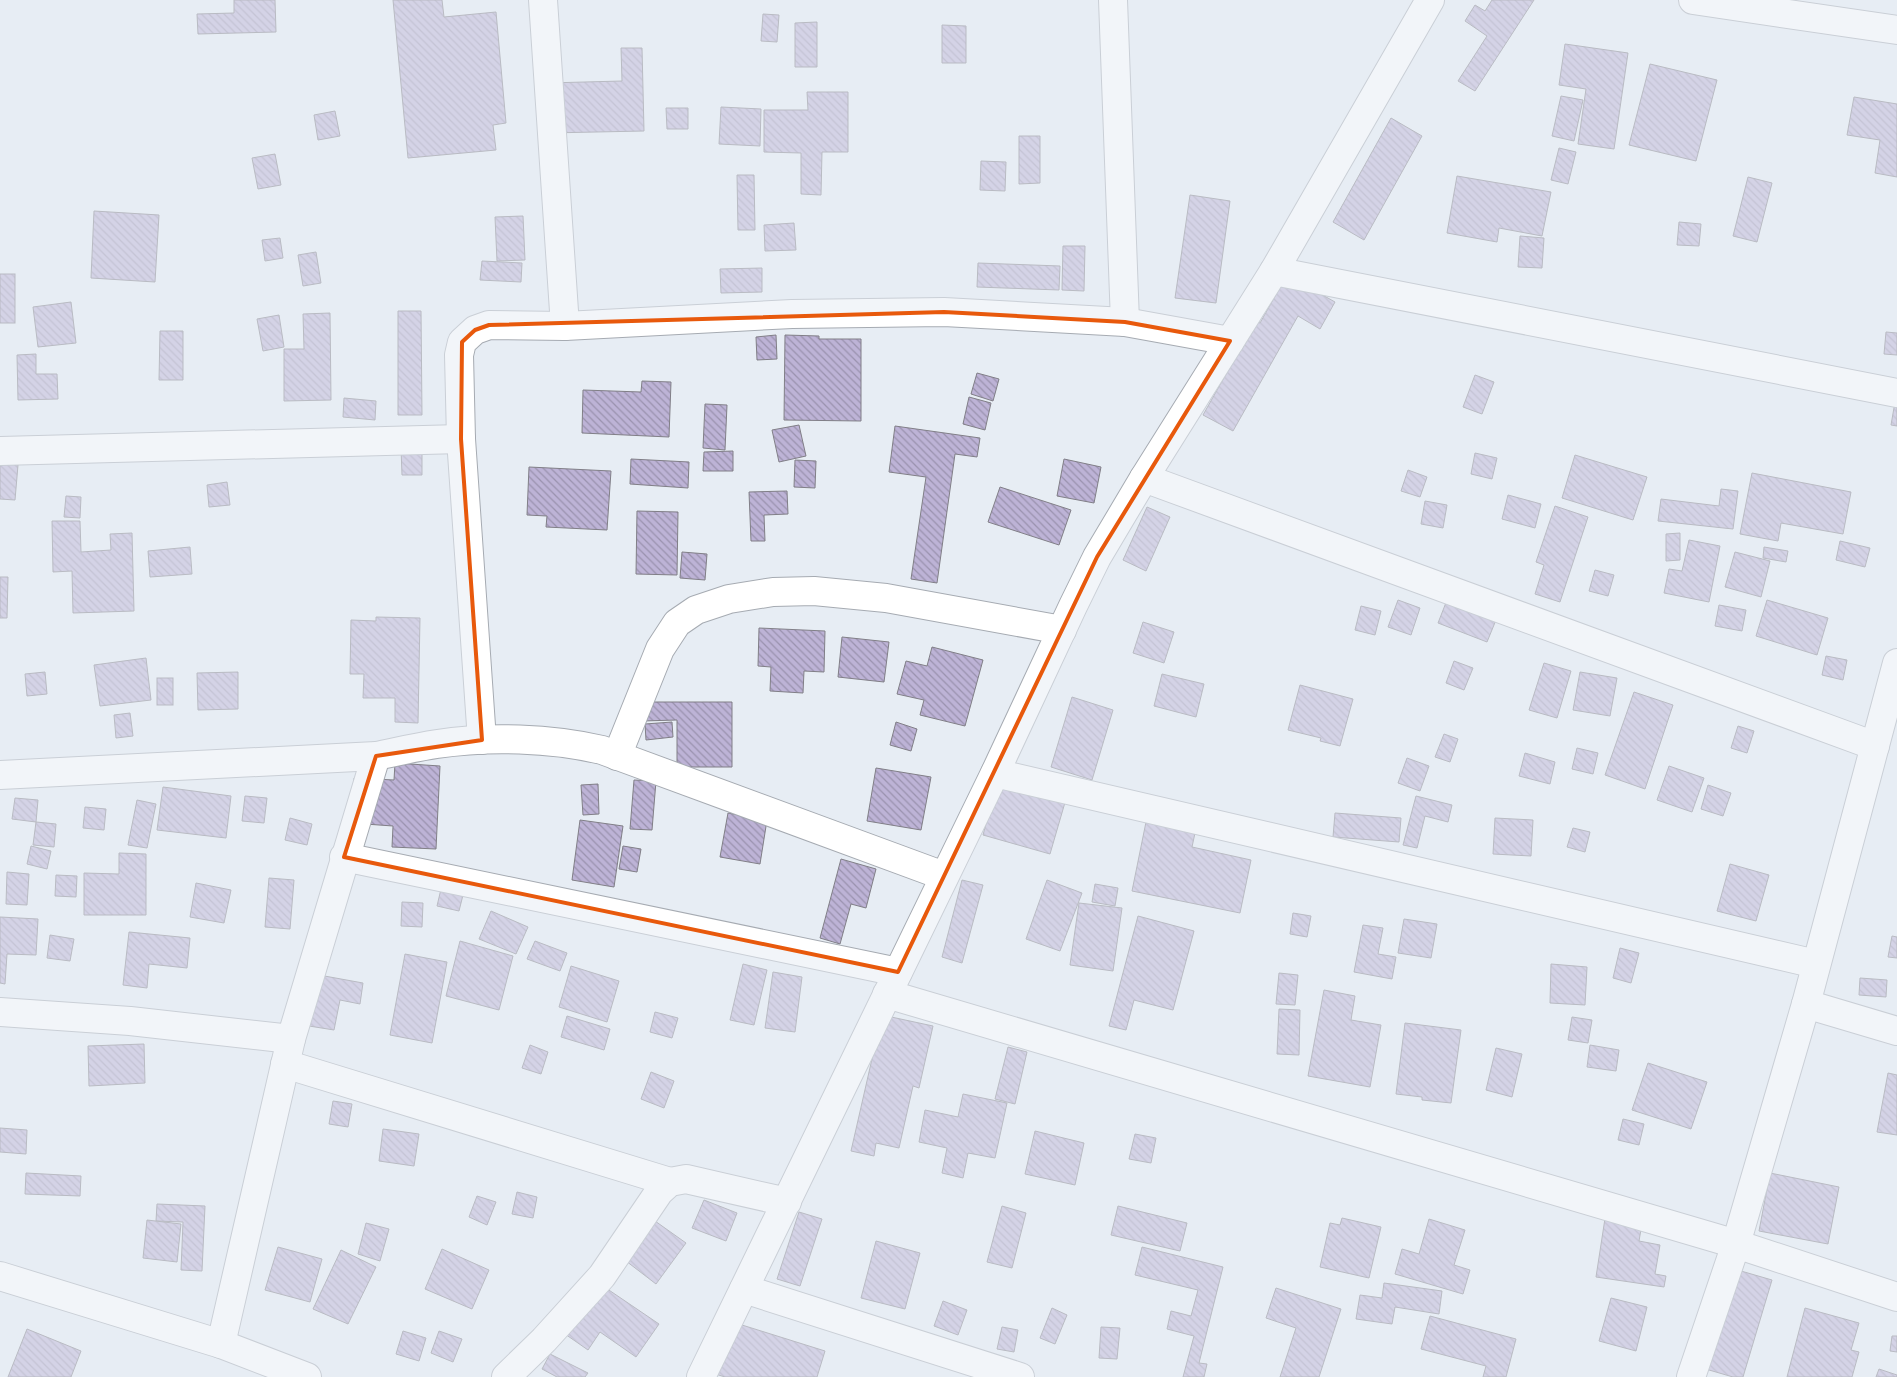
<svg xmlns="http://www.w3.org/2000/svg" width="1897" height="1377" font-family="'DM Sans',sans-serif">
<defs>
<pattern id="building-back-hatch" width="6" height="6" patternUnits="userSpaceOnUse" patternTransform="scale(1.25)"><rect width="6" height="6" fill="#bdb3d6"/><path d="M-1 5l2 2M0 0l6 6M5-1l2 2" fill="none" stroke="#9a92ae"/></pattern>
</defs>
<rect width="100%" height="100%" fill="#e7edf4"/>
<g fill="url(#building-back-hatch)" stroke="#817f87">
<polygon points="234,0 275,0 276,32 198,34 197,14 234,13"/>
<polygon points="393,0 442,0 444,17 496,12 506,123 493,125 496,150 408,158"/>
<polygon points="1492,0 1534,0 1475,91 1458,81 1487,36 1465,21 1475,5 1485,11"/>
<polygon points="763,14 779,15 777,42 761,41"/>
<polygon points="817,22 817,67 795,67 795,23"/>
<polygon points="942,25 966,26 966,63 942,63"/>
<polygon points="1565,44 1628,53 1614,149 1578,144 1586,89 1559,85"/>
<polygon points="621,48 642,48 644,131 548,133 547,83 622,81"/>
<polygon points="1650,64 1717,80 1696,161 1629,145"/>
<polygon points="807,92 848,92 848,152 822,152 821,195 801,194 801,153 764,152 764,110 808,110"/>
<polygon points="1561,96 1583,100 1574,141 1552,136"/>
<polygon points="1854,97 1897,104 1897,177 1875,173 1880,140 1847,135"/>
<polygon points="721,107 761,109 760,146 719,144"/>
<polygon points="666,108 688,108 688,129 667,129"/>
<polygon points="335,111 340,136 318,140 314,115"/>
<polygon points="1391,118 1422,136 1364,240 1333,222"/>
<polygon points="1019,136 1040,136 1040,183 1019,184"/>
<polygon points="1559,148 1576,152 1568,184 1551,180"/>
<polygon points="275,154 281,185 258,189 252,158"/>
<polygon points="981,161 1006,162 1005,191 980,190"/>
<polygon points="737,175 754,175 755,230 738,230"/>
<polygon points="1457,176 1551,192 1542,236 1499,228 1497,242 1447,233"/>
<polygon points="1748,177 1772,183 1757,242 1733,236"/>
<polygon points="1190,195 1230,201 1216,303 1175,298"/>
<polygon points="94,211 159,215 155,282 91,278"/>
<polygon points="523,216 525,260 497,261 495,217"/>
<polygon points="1679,222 1701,224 1699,246 1677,245"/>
<polygon points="794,223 796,250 765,251 764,225"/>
<polygon points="1520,236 1544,238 1542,268 1518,267"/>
<polygon points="280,238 283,258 265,261 262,240"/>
<polygon points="1063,246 1085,246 1084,291 1062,290"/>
<polygon points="316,252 321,283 303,286 298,255"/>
<polygon points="482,261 522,263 521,282 480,280"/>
<polygon points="978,263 1060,266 1059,290 977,287"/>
<polygon points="762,268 762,292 721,293 720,269"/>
<rect x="0" y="274" width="15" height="49"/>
<polygon points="1287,275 1335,302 1320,329 1298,316 1233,431 1203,415 1256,321 1260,323"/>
<polygon points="71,302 76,343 38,347 33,307"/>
<polygon points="398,311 421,311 422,415 398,415"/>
<polygon points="330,313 331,400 284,401 284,349 304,349 303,314"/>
<polygon points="279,315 284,347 263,351 257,319"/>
<polygon points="160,331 183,331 183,380 159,380"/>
<polygon points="1886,332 1897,333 1897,355 1884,354"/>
<polygon points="776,335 777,359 757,360 756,337"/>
<polygon points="785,335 819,336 819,339 861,339 861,421 784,420"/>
<polygon points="36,354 36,374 57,374 58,399 18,400 17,355"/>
<polygon points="977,373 999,379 993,401 971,394"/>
<polygon points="1475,375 1494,382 1482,414 1463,407"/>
<polygon points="642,381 671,382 669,437 582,433 583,390 641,392"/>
<polygon points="969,397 991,403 985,430 963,424"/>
<polygon points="344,398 376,401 375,420 343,417"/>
<polygon points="1895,402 1897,402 1897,426 1891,425"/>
<polygon points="705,404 727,405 725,450 703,448"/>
<polygon points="799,425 806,456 779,462 772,430"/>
<polygon points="895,426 980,438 977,457 955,454 937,583 911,579 926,477 889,472"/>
<polygon points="401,448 422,448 422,475 402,475"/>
<polygon points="733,451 733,471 703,471 704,452"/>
<polygon points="1475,453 1497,458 1492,479 1471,474"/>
<polygon points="1575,455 1647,477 1633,520 1562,498"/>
<polygon points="631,459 689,462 688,488 630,484"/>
<polygon points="1064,459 1101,467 1094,503 1057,496"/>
<polygon points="795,460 816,461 815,488 794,487"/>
<polygon points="0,463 18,465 15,500 0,499"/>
<polygon points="529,467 611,471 607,530 546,527 547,516 527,515"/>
<polygon points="1408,470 1427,477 1420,497 1401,491"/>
<polygon points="1752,473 1851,492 1843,534 1781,523 1778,541 1740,534"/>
<polygon points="227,482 230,505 209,507 207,485"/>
<polygon points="1000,487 1071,510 1059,545 988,522"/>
<polygon points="1721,489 1738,491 1733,529 1658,521 1661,499 1719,506"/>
<polygon points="787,491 788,514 764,515 765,541 751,541 749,492"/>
<polygon points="1508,495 1541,504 1535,528 1502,519"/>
<polygon points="66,496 81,497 80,518 64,517"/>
<polygon points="1425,501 1447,505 1443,528 1421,524"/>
<polygon points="1555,506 1588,517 1560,602 1535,594 1544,565 1536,562"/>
<polygon points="1147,507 1170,517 1146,571 1123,560"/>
<polygon points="637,511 678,512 677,575 636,574"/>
<polygon points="52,521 80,521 81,552 111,550 110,534 132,533 134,611 73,613 72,571 53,572"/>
<polygon points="1680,533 1680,560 1666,561 1666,534"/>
<polygon points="1689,540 1720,546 1709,602 1664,593 1669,569 1682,571"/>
<polygon points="1840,541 1870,548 1865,567 1836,560"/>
<polygon points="190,547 192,574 150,577 148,551"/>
<polygon points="1764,547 1788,551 1786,562 1763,558"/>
<polygon points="682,552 707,554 705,580 680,578"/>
<polygon points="1735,552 1770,561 1761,597 1725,587"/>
<polygon points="1595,570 1614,575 1608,596 1589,591"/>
<polygon points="0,577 8,577 7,618 0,618"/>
<polygon points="1398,600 1420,608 1411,635 1388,627"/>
<polygon points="1447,600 1496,620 1487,642 1438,623"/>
<polygon points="1767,600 1828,618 1817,655 1756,636"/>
<polygon points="1719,605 1746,610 1742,631 1715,626"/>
<polygon points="1361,606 1381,611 1375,635 1355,630"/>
<polygon points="376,617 420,618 418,723 395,722 395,698 363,698 364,674 350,674 351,620 376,621"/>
<polygon points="1143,622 1174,632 1164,663 1133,653"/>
<polygon points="759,628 825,631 824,672 804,671 803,693 770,691 771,667 758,666"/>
<polygon points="842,637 889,642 884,682 838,677"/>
<polygon points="932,647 983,660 965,726 920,715 924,700 897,694 906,661 927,666"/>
<polygon points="1826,656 1847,660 1843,680 1822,675"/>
<polygon points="146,658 151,700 100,706 94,665"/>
<polygon points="1454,661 1473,668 1464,690 1446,683"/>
<polygon points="1544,663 1571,671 1557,718 1529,710"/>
<polygon points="45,672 47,694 27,696 25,674"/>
<polygon points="238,672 238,709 198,710 197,673"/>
<polygon points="1580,672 1617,678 1610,716 1573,710"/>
<polygon points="1162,674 1204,684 1196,717 1154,706"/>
<rect x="157" y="678" width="16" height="27"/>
<polygon points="1300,685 1353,699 1340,746 1320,741 1321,738 1288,730"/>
<polygon points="1634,692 1673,705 1645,789 1605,775"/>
<polygon points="1072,697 1113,710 1092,780 1051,767"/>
<polygon points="642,702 732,702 732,767 677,767 677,720 642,721"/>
<polygon points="130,713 133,736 116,738 114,715"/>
<polygon points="672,722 673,737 646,740 645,724"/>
<polygon points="896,722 917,729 911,751 890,745"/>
<polygon points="1738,726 1754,731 1747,753 1731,748"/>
<polygon points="1444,734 1458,739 1450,762 1435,757"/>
<polygon points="1577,748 1598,753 1593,774 1572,769"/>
<polygon points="1525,753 1555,762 1550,784 1519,776"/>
<polygon points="1407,758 1429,766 1420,791 1398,783"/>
<polygon points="395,763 440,766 436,849 392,847 393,826 351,823 354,778 394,780"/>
<polygon points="1669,766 1704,778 1692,812 1657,800"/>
<polygon points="876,768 931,777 921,830 867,821"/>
<polygon points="634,780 656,781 652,830 630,829"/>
<polygon points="998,780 1066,799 1050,854 983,835"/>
<polygon points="598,784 599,814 583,815 581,785"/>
<polygon points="1708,785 1731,793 1723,816 1701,809"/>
<polygon points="163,787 231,796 226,838 157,830"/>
<polygon points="245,796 267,798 264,823 242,821"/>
<polygon points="1416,796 1452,805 1448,822 1425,816 1417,848 1403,845"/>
<polygon points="15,798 38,800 36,822 12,819"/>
<polygon points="137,800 156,804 147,848 128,845"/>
<polygon points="85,807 106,809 104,830 83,828"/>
<polygon points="728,813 767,820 760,864 720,857"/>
<polygon points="1335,813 1401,818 1399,842 1333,837"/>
<polygon points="290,818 312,824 307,845 285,840"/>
<polygon points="1495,818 1533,820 1531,856 1493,854"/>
<polygon points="580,820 623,826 614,887 572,880"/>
<polygon points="36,822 56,824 54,847 33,845"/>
<polygon points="1146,822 1195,833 1192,847 1251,860 1240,913 1132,891"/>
<polygon points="1573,828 1590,832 1585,852 1567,847"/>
<polygon points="31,846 51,851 47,869 27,864"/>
<polygon points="623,846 641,849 637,872 619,869"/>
<polygon points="119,853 146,854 146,915 84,915 84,873 119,874"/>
<polygon points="841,859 876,869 866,908 851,904 840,944 820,938"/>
<polygon points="1730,864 1769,875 1756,921 1717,911"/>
<polygon points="7,872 29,874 27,905 6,904"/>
<polygon points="56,875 77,876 76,897 55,896"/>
<polygon points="269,878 294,880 290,929 265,927"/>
<polygon points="962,880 983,885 962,963 942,957"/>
<polygon points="1047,880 1082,893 1060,951 1026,939"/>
<polygon points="196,883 231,890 224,923 190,917"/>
<polygon points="1095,884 1118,888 1115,906 1092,902"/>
<polygon points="441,889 463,895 459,911 437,906"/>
<polygon points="402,902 423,903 422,927 401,926"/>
<polygon points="1079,903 1122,908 1113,971 1070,965"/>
<polygon points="491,911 528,927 516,954 479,939"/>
<polygon points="1293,913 1311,916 1307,937 1290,934"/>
<polygon points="1138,916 1194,931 1173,1010 1134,1000 1126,1030 1109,1026"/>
<polygon points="0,917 38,919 36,955 7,954 5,984 0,983"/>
<polygon points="1404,919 1437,924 1431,958 1398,953"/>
<polygon points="1363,925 1383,928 1378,954 1396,957 1392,979 1354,972"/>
<polygon points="129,932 190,938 187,968 149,964 147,988 123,985"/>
<polygon points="50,935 74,939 70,961 47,958"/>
<polygon points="1892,936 1897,937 1897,958 1888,957"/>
<polygon points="460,941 513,956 499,1010 446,996"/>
<polygon points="535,941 567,953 560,971 527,959"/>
<polygon points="1620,948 1639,953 1631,983 1613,978"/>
<polygon points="405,954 447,962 432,1043 390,1035"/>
<polygon points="743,964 767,970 754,1025 730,1020"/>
<polygon points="1551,964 1587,967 1585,1005 1550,1003"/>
<polygon points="571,966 619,981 607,1022 559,1007"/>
<polygon points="773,972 802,977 795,1032 765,1028"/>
<polygon points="1279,973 1298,975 1295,1005 1276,1004"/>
<polygon points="319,975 363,983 360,1004 340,1000 334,1030 309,1026"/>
<polygon points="1860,978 1887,980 1886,997 1859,995"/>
<polygon points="1324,990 1355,996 1351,1020 1381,1025 1370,1087 1308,1076"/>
<polygon points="1279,1009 1300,1010 1299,1055 1277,1054"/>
<polygon points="655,1012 678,1018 672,1038 650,1032"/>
<polygon points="882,1015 933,1026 919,1088 913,1086 899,1148 876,1143 874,1156 851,1151"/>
<polygon points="567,1016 610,1029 604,1050 561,1037"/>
<polygon points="1572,1017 1592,1020 1588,1043 1568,1040"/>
<polygon points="1405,1023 1461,1030 1451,1103 1422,1100 1422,1097 1396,1094"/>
<polygon points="144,1044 145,1083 89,1086 88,1046"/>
<polygon points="530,1045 548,1052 541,1074 522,1068"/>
<polygon points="1590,1045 1619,1050 1616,1071 1587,1067"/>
<polygon points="1008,1047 1027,1052 1015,1104 995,1099"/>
<polygon points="1496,1048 1522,1054 1512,1097 1486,1090"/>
<polygon points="1648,1063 1707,1082 1691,1129 1632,1110"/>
<polygon points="651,1072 674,1081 664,1108 641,1099"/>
<polygon points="1888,1073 1897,1075 1897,1135 1877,1132"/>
<polygon points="963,1094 1007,1103 995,1158 968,1153 963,1178 942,1173 947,1148 919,1142 925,1110 958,1117"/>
<polygon points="333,1101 352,1104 348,1127 329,1124"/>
<polygon points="1623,1119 1644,1124 1639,1145 1618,1140"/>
<polygon points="0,1128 27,1130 26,1154 0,1152"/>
<polygon points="383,1129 419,1134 414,1166 379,1161"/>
<polygon points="1035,1131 1084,1143 1075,1185 1025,1174"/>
<polygon points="1135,1134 1156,1138 1151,1163 1129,1159"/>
<polygon points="26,1173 81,1176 80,1196 25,1194"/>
<polygon points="1770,1173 1839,1187 1828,1244 1759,1231"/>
<polygon points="517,1192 537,1197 533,1218 512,1214"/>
<polygon points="477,1196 496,1202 487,1225 469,1217"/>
<polygon points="704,1200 737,1213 726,1241 692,1228"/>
<polygon points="157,1204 205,1206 202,1271 181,1270 183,1222 156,1221"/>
<polygon points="1002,1206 1026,1213 1012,1268 987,1262"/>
<polygon points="1118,1206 1187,1223 1180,1251 1111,1235"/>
<polygon points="799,1212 822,1219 800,1286 777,1279"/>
<polygon points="1606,1212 1643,1218 1639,1241 1660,1245 1655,1274 1666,1276 1664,1287 1596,1277"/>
<polygon points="1342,1218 1381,1227 1369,1278 1320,1267 1330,1223 1340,1225"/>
<polygon points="1429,1219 1465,1230 1454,1265 1470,1270 1463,1294 1395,1274 1402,1249 1419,1254"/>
<polygon points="147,1220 181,1224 177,1262 143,1258"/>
<polygon points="655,1221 686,1243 656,1284 626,1261"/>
<polygon points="366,1223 389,1229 380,1261 358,1254"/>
<polygon points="876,1241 920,1253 905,1309 861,1298"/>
<polygon points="278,1247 322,1259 310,1302 265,1290"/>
<polygon points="1142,1247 1223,1267 1199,1363 1207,1364 1204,1377 1183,1377 1194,1336 1167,1329 1171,1311 1191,1316 1198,1290 1135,1275"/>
<polygon points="442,1249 489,1270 472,1309 425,1289"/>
<polygon points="341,1250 376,1267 348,1324 313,1309"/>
<polygon points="1741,1271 1772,1280 1743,1377 1733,1377 1692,1365"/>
<polygon points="1384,1283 1442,1291 1439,1314 1395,1307 1392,1324 1356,1319 1360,1295 1382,1298"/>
<polygon points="600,1284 659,1324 636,1357 600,1332 588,1350 565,1334"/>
<polygon points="1276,1288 1341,1309 1319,1377 1280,1377 1296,1328 1266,1318"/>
<polygon points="1611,1298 1647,1307 1636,1351 1599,1341"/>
<polygon points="943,1301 967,1310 958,1335 934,1326"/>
<polygon points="1052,1308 1067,1315 1055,1344 1040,1338"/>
<polygon points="1805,1308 1859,1323 1851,1350 1859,1352 1852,1377 1787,1377"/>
<polygon points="1430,1316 1516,1339 1506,1377 1483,1377 1486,1366 1421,1349"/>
<polygon points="726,1320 825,1351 817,1377 725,1377 709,1372"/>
<polygon points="1002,1327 1018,1330 1014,1352 997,1349"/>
<polygon points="1101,1327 1120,1328 1117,1359 1099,1358"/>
<polygon points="27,1329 81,1351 71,1377 8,1377"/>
<polygon points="403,1331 426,1338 419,1361 396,1354"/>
<polygon points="439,1331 462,1339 453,1362 431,1353"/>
<polygon points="1892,1336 1897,1336 1897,1352 1890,1351"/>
<polygon points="550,1354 588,1373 585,1377 557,1377 542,1369"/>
<polygon points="1879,1369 1897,1375 1897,1377 1876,1377"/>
</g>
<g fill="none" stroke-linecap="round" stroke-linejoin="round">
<g stroke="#a6abb2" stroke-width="30">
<g id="street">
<polyline points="543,0 565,326"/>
<polyline points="1113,0 1125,322"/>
<polyline points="1693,0 1897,30"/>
<polyline points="1274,271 1897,393"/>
<polyline points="0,451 461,439"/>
<polyline points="1144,478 1875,746"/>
<polyline points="482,740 461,439 459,355 462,342 475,330 489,325 565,326 792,314 944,312 1125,322 1230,341"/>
<polyline points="617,756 660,649 677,623 696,610 729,599 773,592 814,591 886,598 1062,630"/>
<polyline points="995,773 1816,964"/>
<path d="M0 775 376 756C396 752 416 747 437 744 488 736 551 738 602 750L944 876"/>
<polyline points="344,857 898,972"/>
<polyline points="887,994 1736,1244 1897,1297"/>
<polyline points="1806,1004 1897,1031"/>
<polyline points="0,1012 130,1021 291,1039"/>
<polyline points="285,1064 670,1182"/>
<polyline points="0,1276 221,1344 307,1377"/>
<polyline points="744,1289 1020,1377"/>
<polyline points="221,1344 291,1039 376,756"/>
<polyline points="506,1377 544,1340 602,1276 659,1192 670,1182 686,1179 787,1202"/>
<polyline points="701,1377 995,773 1073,606 1097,557 1144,478 1274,271 1430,0"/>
<polyline points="1691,1377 1736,1244 1806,1004 1897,663"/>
</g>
</g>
<use href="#street" stroke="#fff" stroke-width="28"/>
</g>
<path d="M0 0H1897V1377H0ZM944 312 1125 322 1230 341 1097 557 898 972 344 857 376 756 482 740 461 439 462 342 475 330 489 325Z" fill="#e7edf4" fill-opacity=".55" fill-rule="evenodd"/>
<path fill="none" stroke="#e8590c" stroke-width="4" stroke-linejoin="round" d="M944 312 1125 322 1230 341 1097 557 898 972 344 857 376 756 482 740 461 439 462 342 475 330 489 325Z"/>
</svg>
